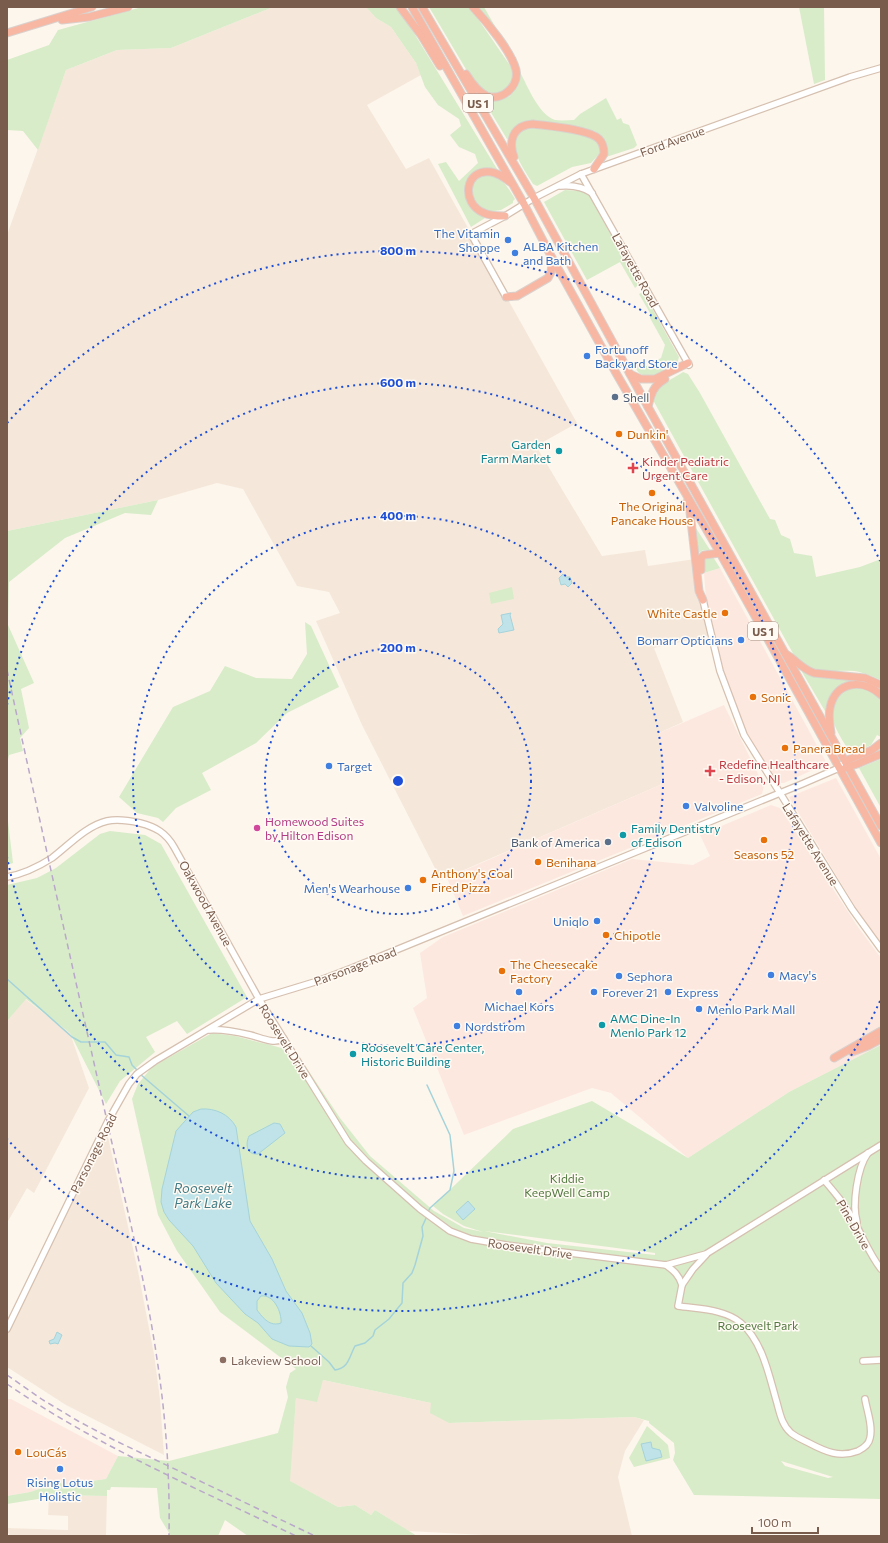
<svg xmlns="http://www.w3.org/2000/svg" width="888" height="1543" font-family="Commissioner,sans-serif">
<rect width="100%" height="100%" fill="#fdf6ec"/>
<g fill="#f5e8da">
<polygon points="273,7 366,7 376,18 391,27 416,63 421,75 367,105 406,169 429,158 577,423 536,446 602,556 645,550 648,566 695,559 711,635 654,648 683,722 659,733 664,773 660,785 441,880 362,725 316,621 340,613 329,592 297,586 243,489 217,483 158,500 7,531 7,235 66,70 117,50 171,48"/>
<polygon points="25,999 70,1033 89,1088 34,1193 27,1188 7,1223 7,1021"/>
<polygon points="106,1128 138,1271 154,1354 160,1399 164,1455 66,1405 7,1367 7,1329"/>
<polygon points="323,1380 431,1403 449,1423 634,1417 644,1420 625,1451 618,1477 632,1536 502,1536 408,1531 375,1510 371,1515 355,1505 338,1507 289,1481 296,1398"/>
<polygon points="49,1495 107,1496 106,1535 115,1536 10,1536 7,1531 7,1528 68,1530 68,1516 48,1515"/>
</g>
<g fill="#fde8e0">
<polygon points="720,568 825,760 826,764 784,783 777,783 744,730 723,668 706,599 704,573"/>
<polygon points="724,705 764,786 762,794 463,916 447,878 660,785 664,773 659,733"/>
<polygon points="836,778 881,859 881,944 870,931 789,797"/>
<polygon points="771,805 780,808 858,927 881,958 881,1045 789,1092 688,1158 611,1093 592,1088 464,1135 413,1008 427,998 420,953 443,937 632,859 693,865 710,856 700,835"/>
<polygon points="7,1399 11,1399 118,1456 106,1479 63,1485 60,1482 30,1492 7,1496"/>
</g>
<g fill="#d8ecc9" fill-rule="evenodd">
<polygon points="142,7 273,7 171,48 117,50 66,70 38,150 23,131 7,130 7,60 49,45 58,30"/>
<path d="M366 7H395L406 20 497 169C479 170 477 170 465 184 467 205 467 207 485 218L471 227 438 164 446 162 459 181 478 163 475 154 459 147 450 135 461 126 459 119 438 105 425 87 416 63 391 27 376 18Z"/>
<path d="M429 7H469L472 10 513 70C512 84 509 87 498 94L484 92 470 76Z"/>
<polygon points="477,7 484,7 496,28"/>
<polygon points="799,7 824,7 825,80 814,84"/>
<path d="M520 72C528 87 539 115 555 120 562 121 568 120 574 120L580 114 606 98 617 120 621 118 623 123 629 125 637 145 634 148 606 157 605 141 594 131 530 120 523 123 509 138 507 139 481 96 495 101 510 96 518 80Z"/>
<path d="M532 126C548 129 582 131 594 139 599 142 600 148 600 153L591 163 572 167 537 186 533 184C522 166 498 135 532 126Z"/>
<path d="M486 175C502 176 507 186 515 199L513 201V203L501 210 487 212 475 204 470 196 471 187 477 178Z"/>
<polygon points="565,190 581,191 590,196 638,285 635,288 620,262 587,280 544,202"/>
<polygon points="643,292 679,357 677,364 654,377 646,377 639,373 632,364 634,362 647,366 661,358 665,345 650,318 650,313 639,294"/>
<path d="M683 372 688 374 700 393 770 519 775 520 781 535 790 539 794 553 812 556 816 577 860 567 881 559V680C873 677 863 672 854 671 830 669 813 678 795 657L653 400C656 385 671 380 683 372Z"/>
<polygon points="158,500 151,515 125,513 65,538 9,582 8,625 34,683 21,689 29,728 20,738 23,751 9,755 7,763 7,531"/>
<polygon points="694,525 710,550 703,550 697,554"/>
<polygon points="706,557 713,557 720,568 704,573 703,563"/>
<polygon points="512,587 514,599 491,604 489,593"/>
<polygon points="305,622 311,626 339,687 287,713 256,743 202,773 211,790 176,808 163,822 158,818 137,813 119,797 173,707 210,691 225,666 256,678 292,679 307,654"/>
<polygon points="803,671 857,680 858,681 846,683 826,711 825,711 802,672"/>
<path d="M856 687 866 688 880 699 881 737 877 735 871 745 851 754C845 744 830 723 832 711 833 708 834 705 835 702 839 692 845 689 856 687Z"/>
<polygon points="881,759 881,808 859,768"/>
<polygon points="7,813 13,863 7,865"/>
<polygon points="110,831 145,835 161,844 247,997 187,1034 177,1021 146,1037 155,1052 120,1081 106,1104 70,1033 26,999 7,1021 7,885 37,878 56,868 100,834"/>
<path d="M212 1033 235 1036 266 1044 276 1043 267 1044 296 1052 340 1118 370 1156 434 1211 464 1228 483 1232 464 1226 443 1214 433 1206 513 1129 592 1101 688 1158 789 1092 881 1045V1499L694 1495 673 1460 675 1453 674 1443 649 1423V1421L634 1417 449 1423 430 1413 431 1403 323 1380 317 1402 296 1398 290 1481 338 1507 355 1505 371 1515 375 1510 417 1536H248L225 1520 218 1536H171L160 1518 157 1488 111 1487 110 1490H107V1496L49 1495 44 1498 7 1504V1496L30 1492 60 1482 63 1485 106 1479 118 1456 169 1461 278 1433 288 1397 286 1387 290 1373 296 1369 220 1312 177 1251 158 1215 132 1099 138 1084 152 1067ZM484 1231 655 1253V1255L547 1243ZM781 1461 833 1477 828 1478 785 1466Z"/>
<polygon points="647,1426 668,1445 670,1458 634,1467 629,1458"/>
</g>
<g fill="#bfe3e8" stroke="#a5d3da" fill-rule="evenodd">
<polygon points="563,574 566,577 570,577 572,583 568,587 565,584 561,585 559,578"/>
<polygon points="511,613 510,615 514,630 499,633 498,629 503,624 501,615"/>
<path d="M201 1109C215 1108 229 1114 236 1127L250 1221 272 1259 286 1291 302 1313 310 1333 312 1344 309 1347 289 1346 272 1339 258 1323 245 1314 216 1283 193 1246 169 1220 164 1212 161 1202 162 1189 176 1131 193 1112ZM261 1296C274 1294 282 1313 281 1323 270 1327 263 1318 257 1310V1301Z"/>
<path d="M274 1123 280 1124 285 1133 258 1154C247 1155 245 1145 249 1136Z"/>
<polygon points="468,1201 475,1209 463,1220 456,1212"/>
<polygon points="57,1332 62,1335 58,1344 55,1343 50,1344 49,1341 54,1339"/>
<polygon points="651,1442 652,1448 660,1450 662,1457 646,1461 641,1444"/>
</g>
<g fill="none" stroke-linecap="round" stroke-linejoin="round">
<g stroke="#a5d3da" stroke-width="1.5">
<polyline points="7,979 72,1037 81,1042 105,1042 116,1055 129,1057 132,1065 138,1071"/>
<polyline points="140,1074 189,1116"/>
<polyline points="427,1085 450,1135 454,1171 450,1190 430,1208 428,1212"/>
<path d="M311 1346 329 1362 335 1370C349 1368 349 1357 355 1346L365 1343 373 1336 375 1330 389 1319 402 1303 403 1283 412 1273 415 1265 423 1236 422 1227 427 1216"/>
</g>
<g stroke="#d6c0b0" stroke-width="8">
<g id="secondary">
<polyline points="581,174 689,365"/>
<path d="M560 186C572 185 582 186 592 193"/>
<polyline points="506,297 471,234 505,216 534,198 581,174 850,77 881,68"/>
<polyline points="703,600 720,671 744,735 852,909 881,949"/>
<path d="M7 877C23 874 38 867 52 858 69 845 86 826 107 821 117 819 131 821 140 823 156 827 166 833 174 847L259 999 348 1142 366 1161 420 1209 450 1231 471 1239 506 1245 666 1265 706 1254 881 1145"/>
<path d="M209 1030C223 1029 237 1032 250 1035 262 1038 272 1044 284 1039"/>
<path d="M824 1180C836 1194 847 1207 855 1223 864 1239 870 1255 881 1269"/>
<path d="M857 1222C852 1205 857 1168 868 1153"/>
<path d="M706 1255 693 1269 682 1285 678 1306C698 1309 725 1309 741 1323 763 1342 769 1376 777 1403 780 1414 782 1425 791 1433 796 1437 803 1440 809 1443 826 1452 840 1458 858 1451 864 1448 869 1444 870 1438 873 1426 867 1411 865 1399"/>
<path d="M666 1265C674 1271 679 1275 682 1285"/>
<polyline points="7,1329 108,1121 129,1084 137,1074 155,1061 259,999 318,981 352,968 802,784 839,768 845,761"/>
<polyline points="863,1361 881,1360"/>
</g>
</g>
<g stroke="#dad1cd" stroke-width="9">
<g id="highway">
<polyline points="400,7 421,35 440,66"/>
<polyline points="412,7 524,204 550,254 616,373 720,553 881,843"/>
<polyline points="422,7 534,198 648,407 881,826"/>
<polyline points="62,20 89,17 128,7"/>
<polyline points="7,33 92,7"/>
<path d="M466 74C471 82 478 92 487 96 503 101 519 86 516 70 512 52 486 21 473 7"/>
<path d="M514 157C508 141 513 125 533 124 548 126 589 129 599 139 603 143 604 148 604 154L594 169"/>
<path d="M505 216C498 216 490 216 484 213 460 203 465 168 491 172 498 173 505 178 510 182"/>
<polyline points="506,297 517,296 548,278 551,272 552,264 551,259"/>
<polyline points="630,374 641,379 655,379 688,363"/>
<path d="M648 407C651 394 653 386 665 379"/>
<polyline points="687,502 690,512 699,591 703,600"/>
<polyline points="701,570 701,558 704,555 720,553"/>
<path d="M786 654C796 660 802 669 814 673L865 678 881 685"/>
<path d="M831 733C830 725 828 716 830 708 835 681 863 678 881 695"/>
<polyline points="845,761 872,750 881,743"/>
<polyline points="845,768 857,764 881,754"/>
<polyline points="852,1052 868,1046 881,1039"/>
<polyline points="834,1058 881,1031"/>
</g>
</g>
<use href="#secondary" stroke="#fff" stroke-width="5.5"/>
<use href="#highway" stroke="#f7b7a3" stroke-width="7"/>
<g stroke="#b9a8c9" stroke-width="1.5" stroke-dasharray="6 4" stroke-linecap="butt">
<path d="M7 670C39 818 72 965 105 1112 123 1194 145 1276 157 1359 166 1418 170 1477 169 1536"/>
<polyline points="7,1375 43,1400 78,1421 114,1440 315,1536"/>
<path d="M7 1384C97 1446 198 1489 296 1536"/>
</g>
</g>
<g fill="none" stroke="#1d4ed8" stroke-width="2" stroke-dasharray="2 4">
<circle cx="398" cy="781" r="133"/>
<circle cx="398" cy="781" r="265"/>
<path d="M7 705A398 398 0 1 1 7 857"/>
<path d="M880 1001A530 530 0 0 1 7 1139M7 423A530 530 0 0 1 880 561"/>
</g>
<g fill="#3f7fe0" stroke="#fffaf3" stroke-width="1.5">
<circle cx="508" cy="240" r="4"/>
<circle cx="515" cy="253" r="4"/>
<circle cx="587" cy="356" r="4"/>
<circle cx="741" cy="640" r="4"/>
<circle cx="329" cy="766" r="4"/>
<circle cx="686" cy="806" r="4"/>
<circle cx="408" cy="888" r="4"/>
<circle cx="597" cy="921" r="4"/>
<circle cx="771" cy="975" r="4"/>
<circle cx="619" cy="976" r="4"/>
<circle cx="519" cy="992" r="4"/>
<circle cx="594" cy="992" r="4"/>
<circle cx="668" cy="992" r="4"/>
<circle cx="699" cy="1009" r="4"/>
<circle cx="457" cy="1026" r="4"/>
<circle cx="60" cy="1469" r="4"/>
</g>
<g fill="#5c6f8a" stroke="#fffaf3" stroke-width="1.5">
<circle cx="615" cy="397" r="4"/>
<circle cx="608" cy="842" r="4"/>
</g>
<g fill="#e8710a" stroke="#fffaf3" stroke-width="1.5">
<circle cx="619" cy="434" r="4"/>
<circle cx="652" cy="493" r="4"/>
<circle cx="725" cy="613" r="4"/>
<circle cx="753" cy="697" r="4"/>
<circle cx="785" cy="748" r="4"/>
<circle cx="764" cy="840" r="4"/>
<circle cx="538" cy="862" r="4"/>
<circle cx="423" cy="880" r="4"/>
<circle cx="606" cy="935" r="4"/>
<circle cx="502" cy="971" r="4"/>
<circle cx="18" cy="1452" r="4"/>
</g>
<g fill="#0f9aa8" stroke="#fffaf3" stroke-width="1.5">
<circle cx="559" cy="451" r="4"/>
<circle cx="623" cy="835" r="4"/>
<circle cx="602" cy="1025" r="4"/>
<circle cx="353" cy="1054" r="4"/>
</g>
<g fill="#e0444e" stroke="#fffaf3" stroke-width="1.5">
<path d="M631 462h4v4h4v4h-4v4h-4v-4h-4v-4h4z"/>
<path d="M708 765h4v4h4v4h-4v4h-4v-4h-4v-4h4z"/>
</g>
<circle fill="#d1479c" stroke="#fffaf3" stroke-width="1.5" cx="257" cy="828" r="4"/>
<circle fill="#8d6e63" stroke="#fffaf3" stroke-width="1.5" cx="223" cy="1360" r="4"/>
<g text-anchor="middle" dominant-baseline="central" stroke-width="3" stroke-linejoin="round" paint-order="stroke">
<g fill="#fffaf3" stroke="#a28b7f" stroke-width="1">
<rect x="463" y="94" width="30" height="18" rx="3"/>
<rect x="748" y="622" width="30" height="18" rx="3"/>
</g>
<g font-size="11" font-weight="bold" fill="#7a5c4d">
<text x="478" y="103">US 1</text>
<text x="763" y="631">US 1</text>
</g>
<g font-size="12" fill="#7a5c4d" stroke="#fffaf3">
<text transform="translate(672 141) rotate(-20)">Ford Avenue</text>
<text transform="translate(636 270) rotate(61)">Lafayette Road</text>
<text transform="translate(811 844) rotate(58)">Lafayette Avenue</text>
<text transform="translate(206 903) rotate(61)">Oakwood Avenue</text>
<text transform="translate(355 966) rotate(-21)">Parsonage Road</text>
<text transform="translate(285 1041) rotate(58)">Roosevelt Drive</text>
<text transform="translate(93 1153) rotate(-63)">Parsonage Road</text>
<text transform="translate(854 1224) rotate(60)">Pine Drive</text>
<text transform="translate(530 1248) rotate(8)">Roosevelt Drive</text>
</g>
<g font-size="12" fill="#366cbe" stroke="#fffaf3" text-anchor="start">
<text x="500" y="233" text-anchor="end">The Vitamin<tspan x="500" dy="14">Shoppe</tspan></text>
<text x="523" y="246">ALBA Kitchen<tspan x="523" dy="14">and Bath</tspan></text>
<text x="595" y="349">Fortunoff<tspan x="595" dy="14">Backyard Store</tspan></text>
<text x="733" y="640" text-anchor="end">Bomarr Opticians</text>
<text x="337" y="766">Target</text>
<text x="694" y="806">Valvoline</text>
<text x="400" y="888" text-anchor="end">Men's Wearhouse</text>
<text x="589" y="921" text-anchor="end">Uniqlo</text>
<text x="779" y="975">Macy's</text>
<text x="627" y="976">Sephora</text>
<text x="602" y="992">Forever 21</text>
<text x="676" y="992">Express</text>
<text x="519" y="1006" text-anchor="middle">Michael Kors</text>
<text x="707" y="1009">Menlo Park Mall</text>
<text x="465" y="1026">Nordstrom</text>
<text x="60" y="1482" text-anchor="middle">Rising Lotus<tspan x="60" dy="14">Holistic</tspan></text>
</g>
<g font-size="12" fill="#4e5e75" stroke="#fffaf3" text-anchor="start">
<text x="623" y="397">Shell</text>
<text x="600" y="842" text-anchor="end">Bank of America</text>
</g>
<g font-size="12" fill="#c56008" stroke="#fffaf3" text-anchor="start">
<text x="627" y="434">Dunkin'</text>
<text x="652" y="506" text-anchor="middle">The Original<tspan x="652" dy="14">Pancake House</tspan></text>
<text x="717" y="613" text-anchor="end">White Castle</text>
<text x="761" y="697">Sonic</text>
<text x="793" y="748">Panera Bread</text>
<text x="764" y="854" text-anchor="middle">Seasons 52</text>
<text x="546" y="862">Benihana</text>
<text x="431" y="873">Anthony's Coal<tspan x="431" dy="14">Fired Pizza</tspan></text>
<text x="614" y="935">Chipotle</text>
<text x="510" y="964">The Cheesecake<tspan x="510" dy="14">Factory</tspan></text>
<text x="26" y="1452">LouCás</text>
</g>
<g font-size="12" fill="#0d838f" stroke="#fffaf3" text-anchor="start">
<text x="551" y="444" text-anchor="end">Garden<tspan x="551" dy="14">Farm Market</tspan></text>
<text x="631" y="828">Family Dentistry<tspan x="631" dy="14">of Edison</tspan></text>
<text x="610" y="1018">AMC Dine-In<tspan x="610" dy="14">Menlo Park 12</tspan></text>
<text x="361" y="1047">Roosevelt Care Center,<tspan x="361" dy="14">Historic Building</tspan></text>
</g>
<g font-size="12" fill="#be3a42" stroke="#fffaf3" text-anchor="start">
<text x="642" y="461">Kinder Pediatric<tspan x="642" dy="14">Urgent Care</tspan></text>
<text x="719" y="764">Redefine Healthcare<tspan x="719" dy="14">- Edison, NJ</tspan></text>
</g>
<g font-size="12" fill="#b23c85" stroke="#fffaf3" text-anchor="start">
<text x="265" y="821">Homewood Suites<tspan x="265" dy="14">by Hilton Edison</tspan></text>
</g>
<g font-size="12" fill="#537a41" stroke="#fffaf3">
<text x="567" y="1178">Kiddie<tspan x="567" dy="14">KeepWell Camp</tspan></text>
<text x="758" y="1325">Roosevelt Park</text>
</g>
<g font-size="12" fill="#785e54" stroke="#fffaf3" text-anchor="start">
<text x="231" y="1360">Lakeview School</text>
</g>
<g font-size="13" font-style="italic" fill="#437c86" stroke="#fffaf3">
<text x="203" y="1188">Roosevelt<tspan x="203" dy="15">Park Lake</tspan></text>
</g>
</g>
<circle cx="398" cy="781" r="6" fill="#1d4ed8" stroke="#fffaf3" stroke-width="2"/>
<g font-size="12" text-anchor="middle" font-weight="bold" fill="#1d4ed8" stroke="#fffaf3" stroke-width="3" stroke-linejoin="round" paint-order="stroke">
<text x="398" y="255">800 m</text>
<text x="398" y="387">600 m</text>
<text x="398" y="520">400 m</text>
<text x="398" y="652">200 m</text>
</g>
<rect width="888" height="1543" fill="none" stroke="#7a5c4d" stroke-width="16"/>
<path d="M752 1527v6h66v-6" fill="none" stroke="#7a5c4d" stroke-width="2"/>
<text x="758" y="1527" font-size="12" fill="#7a5c4d" stroke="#fffaf3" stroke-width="3" paint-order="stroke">100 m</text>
</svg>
